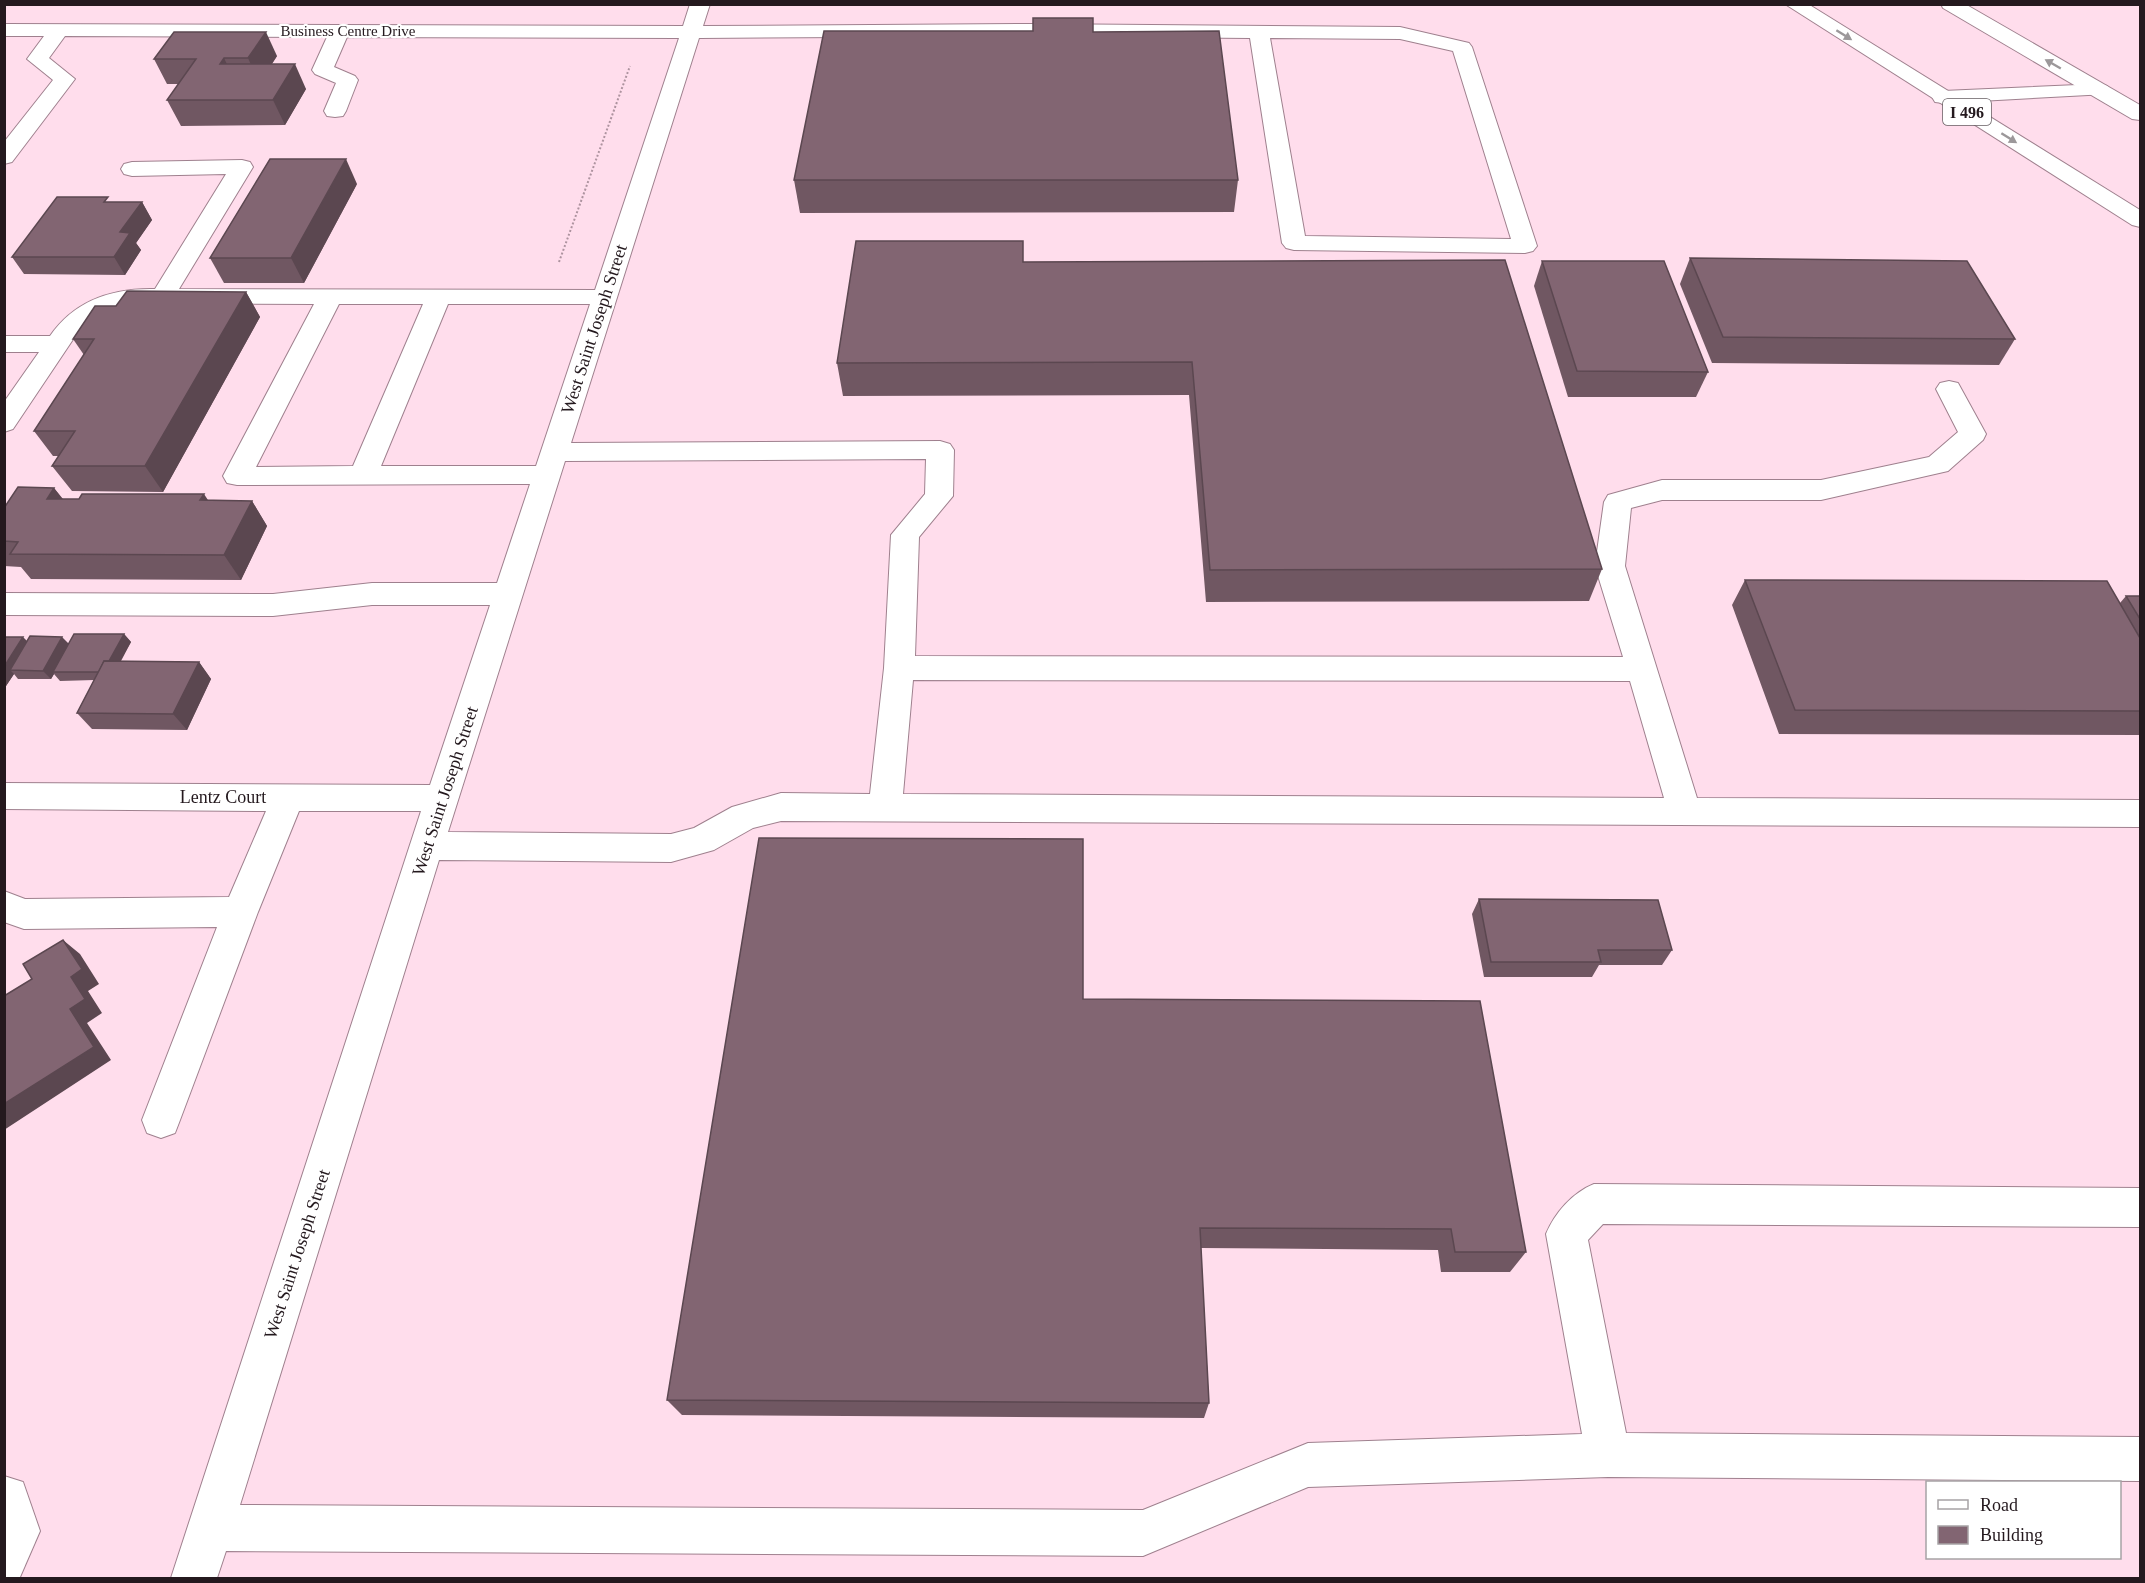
<svg xmlns="http://www.w3.org/2000/svg" width="2145" height="1583" font-family="Georgia,serif">
<rect width="100%" height="100%" fill="#ffddec"/>
<g fill="none" stroke-linecap="round" stroke-linejoin="round">
<g stroke="#9f808e" stroke-width="2">
<g id="minor">
<path d="M690 4H710L703 26 1031 24 1400 27 1469 43 1472 47 1537 246 1533 251 1525 253 1294 250 1286 248 1282 243 1250 38 1031 36 699 38 571 443 940 441 950 444 954 450 953 496 919 537 915 656 1623 657 1595 566 1604 502 1608 495 1662 480H1821L1929 457 1958 432 1936 389 1940 383 1949 381 1958 383 1986 434 1983 440 1948 471 1821 500H1662L1631 508 1625 566 1697 798 2140 800V827L781 821 753 828 714 850 671 862 439 860 240 1505 1143 1510 1308 1443 1582 1434 1546 1234C1555 1213 1572 1193 1594 1184L2140 1188V1227L1603 1224 1588 1240 1626 1433 2140 1437V1481L1608 1477 1308 1487 1143 1556 226 1551 217 1578H171L421 811H299L258 912 180 1120 175 1133 161 1138 147 1133 142 1120 217 927 24 929 4 922V891L25 899 229 897 266 811 4 809V783L430 785 490 605H372L273 616 4 615V593L273 594 372 583H497L530 484 237 485 227 483 223 476 314 304 136 303 107 310 80 329 13 429 4 432V402L39 352H4V336H50C75 300 112 288 155 289L226 174 132 176 124 174 121 169 124 164 132 162 242 160 250 162 253 167 179 289 595 290 679 38 347 37 334 67 355 76 358 80 346 111 343 116 335 117 327 116 324 111 336 83 315 74 312 70 327 37 65 36 49 58 75 79 12 162 4 164V142L53 80 27 59 44 36H4V24L683 26ZM1270 38 1400 39 1453 51 1511 239 1305 236ZM339 304H423L353 466 256 467ZM448 304H590L536 466H381ZM926 459 925 494 891 535 884 668 870 794 781 793 732 807 694 828 671 834 448 832 565 461ZM913 680 1630 681 1664 798 903 794Z"/>
<polygon points="2100,84 2107,86 2111,90 2107,94 1943,103 1935,102 1932,97 1935,92 1943,91"/>
<polygon points="4,1476 23,1482 40,1531 20,1577 4,1578"/>
</g>
</g>
<g stroke="#9f808e" stroke-width="2">
<g id="highway">
<polygon points="1785,4 1808,4 2140,210 2140,227 2132,225"/>
<polygon points="1941,4 1965,4 2140,105 2140,120 2132,119 1943,8"/>
</g>
</g>
<polyline stroke="#ad939f" stroke-width="2" stroke-dasharray="2 2" stroke-linecap="butt" points="559,262 630,66"/>
<use href="#minor" fill="#fff" fill-rule="evenodd"/>
<use href="#highway" fill="#fff" fill-rule="evenodd"/>
</g>
<g fill="#705762">
<polygon points="1093,32 1238,180 1234,212 800,213 794,180"/>
<polygon points="277,56 272,64 306,89 285,125 181,126 167,100 179,84 167,84 154,59"/>
<polygon points="357,184 304,283 224,283 210,258"/>
<polygon points="111,202 142,202 152,220 136,243 141,250 125,275 24,274 12,257"/>
<polygon points="1690,258 2015,339 1999,365 1712,363 1680,284"/>
<polygon points="1542,261 1708,372 1696,397 1568,397 1534,286"/>
<polygon points="1024,262 1602,569 1589,601 1206,602 1189,395 843,396 837,363"/>
<polygon points="246,292 260,317 163,492 72,491 52,466 59,456 53,456 34,431 84,355 73,339 116,306"/>
<polygon points="54,488 63,499 252,501 267,526 241,580 31,579 21,567 4,566 4,508"/>
<polygon points="1745,580 2120,603 2126,596 2140,596 2140,735 1779,734 1732,605"/>
<polygon points="124,634 131,642 120,661 199,662 211,679 187,730 92,729 77,713 94,680 60,681 54,674 51,679 18,679 14,674 4,689 4,637 27,641 68,644"/>
<polygon points="1479,899 1672,950 1662,965 1599,965 1592,977 1484,977 1472,914"/>
<polygon points="1083,999 1526,1252 1510,1272 1441,1272 1438,1250 1201,1248 1209,1403 1204,1418 682,1415 667,1400"/>
</g>
<g fill="#5b4750">
<polygon points="266,32 277,56 259,83 248,58"/>
<polygon points="224,58 236,83 220,64"/>
<polygon points="295,64 306,89 285,125 273,100"/>
<polygon points="346,159 357,184 304,283 291,258"/>
<polygon points="142,202 152,220 136,243 141,250 125,275 114,257 120,232"/>
<polygon points="246,292 260,317 163,492 145,466"/>
<polygon points="54,488 73,513 47,499"/>
<polygon points="204,494 221,520 200,500"/>
<polygon points="252,501 267,526 241,580 224,555"/>
<polygon points="124,634 131,642 111,680 103,672"/>
<polygon points="23,637 31,645 10,670 14,674 4,689 4,667"/>
<polygon points="62,637 70,645 53,672 54,674 51,679 43,671"/>
<polygon points="199,662 211,679 187,730 173,714"/>
<polygon points="63,940 80,954 99,984 88,991 102,1013 87,1023 111,1060 4,1130 4,1104 70,1009 71,977"/>
</g>
<g fill="#826572" stroke="#5b4750" stroke-width="1.5">
<polygon points="1033,18 1093,18 1093,32 1219,31 1238,180 794,180 824,31 1033,31"/>
<polygon points="174,32 266,32 248,58 224,58 220,64 295,64 273,100 167,100 196,59 154,59"/>
<polygon points="270,159 346,159 291,258 210,258"/>
<polygon points="57,197 108,197 104,202 142,202 120,232 130,233 114,257 12,257"/>
<polygon points="856,241 1023,241 1023,262 1505,260 1602,569 1210,570 1192,362 837,363"/>
<polygon points="1690,258 1967,261 2015,339 1723,337"/>
<polygon points="1542,261 1664,261 1708,372 1577,371"/>
<polygon points="127,291 246,292 145,466 52,466 75,431 34,431 94,339 73,339 95,306 116,306"/>
<polygon points="18,487 54,488 47,499 79,499 82,494 204,494 200,500 252,501 224,555 10,554 18,542 4,541 4,508"/>
<polygon points="1745,580 2107,581 2140,638 2140,711 1795,710"/>
<polygon points="2126,596 2140,596 2140,619"/>
<polygon points="74,634 124,634 109,661 104,661 99,672 53,672"/>
<polygon points="30,636 62,637 43,671 10,670"/>
<polygon points="4,637 23,637 4,667"/>
<polygon points="104,661 199,662 173,714 77,713"/>
<polygon points="759,838 1083,839 1083,999 1480,1001 1526,1252 1455,1252 1451,1229 1200,1228 1209,1403 667,1400"/>
<polygon points="1479,899 1658,900 1672,950 1598,950 1601,962 1491,962"/>
<polygon points="63,940 82,969 71,977 85,999 70,1009 94,1047 4,1104 4,996 32,979 23,964"/>
</g>
<defs><path id="oneway-solid" d="M-6-.8H1V-3.2L6.5 0L1 3.2V.8H-6Z" transform="scale(1.5)"/></defs>
<g fill="#9c989a">
<use href="#oneway-solid" transform="translate(1844 35) rotate(32)"/>
<use href="#oneway-solid" transform="translate(2053 64) rotate(-150)"/>
<use href="#oneway-solid" transform="translate(2009 138) rotate(32)"/>
</g>
<g text-anchor="middle" dominant-baseline="central" stroke-width="4.5" stroke-linejoin="round" paint-order="stroke">
<g font-size="15" fill="#24191e" stroke="#fff">
<text x="348" y="31">Business Centre Drive</text>
</g>
<rect fill="#fff" stroke="#665e62" stroke-width="1.5" x="1943" y="99" width="48" height="26" rx="4.5"/>
<g font-size="16" font-weight="bold" fill="#24191e">
<text x="1967" y="112">I 496</text>
</g>
<g font-size="18" fill="#24191e" stroke="#fff">
<text transform="translate(594 329) rotate(-72)">West Saint Joseph Street</text>
<text transform="translate(445 791) rotate(-72)">West Saint Joseph Street</text>
<text x="223" y="797">Lentz Court</text>
<text transform="translate(297 1254) rotate(-72)">West Saint Joseph Street</text>
</g>
</g>
<rect width="2145" height="1583" fill="none" stroke="#24191e" stroke-width="12"/>
<rect x="1926" y="1481" width="195" height="78" fill="#ffffff" stroke="#a7a3a5" stroke-width="1.5"/>
<rect x="1938" y="1500" width="30" height="9" fill="#ffffff" stroke="#a7a3a5" stroke-width="1.5"/>
<text x="1980" y="1511" font-size="18" fill="#24191e">Road</text>
<rect x="1938" y="1526" width="30" height="18" fill="#826572" stroke="#a7a3a5" stroke-width="1.5"/>
<text x="1980" y="1541" font-size="18" fill="#24191e">Building</text>
</svg>
